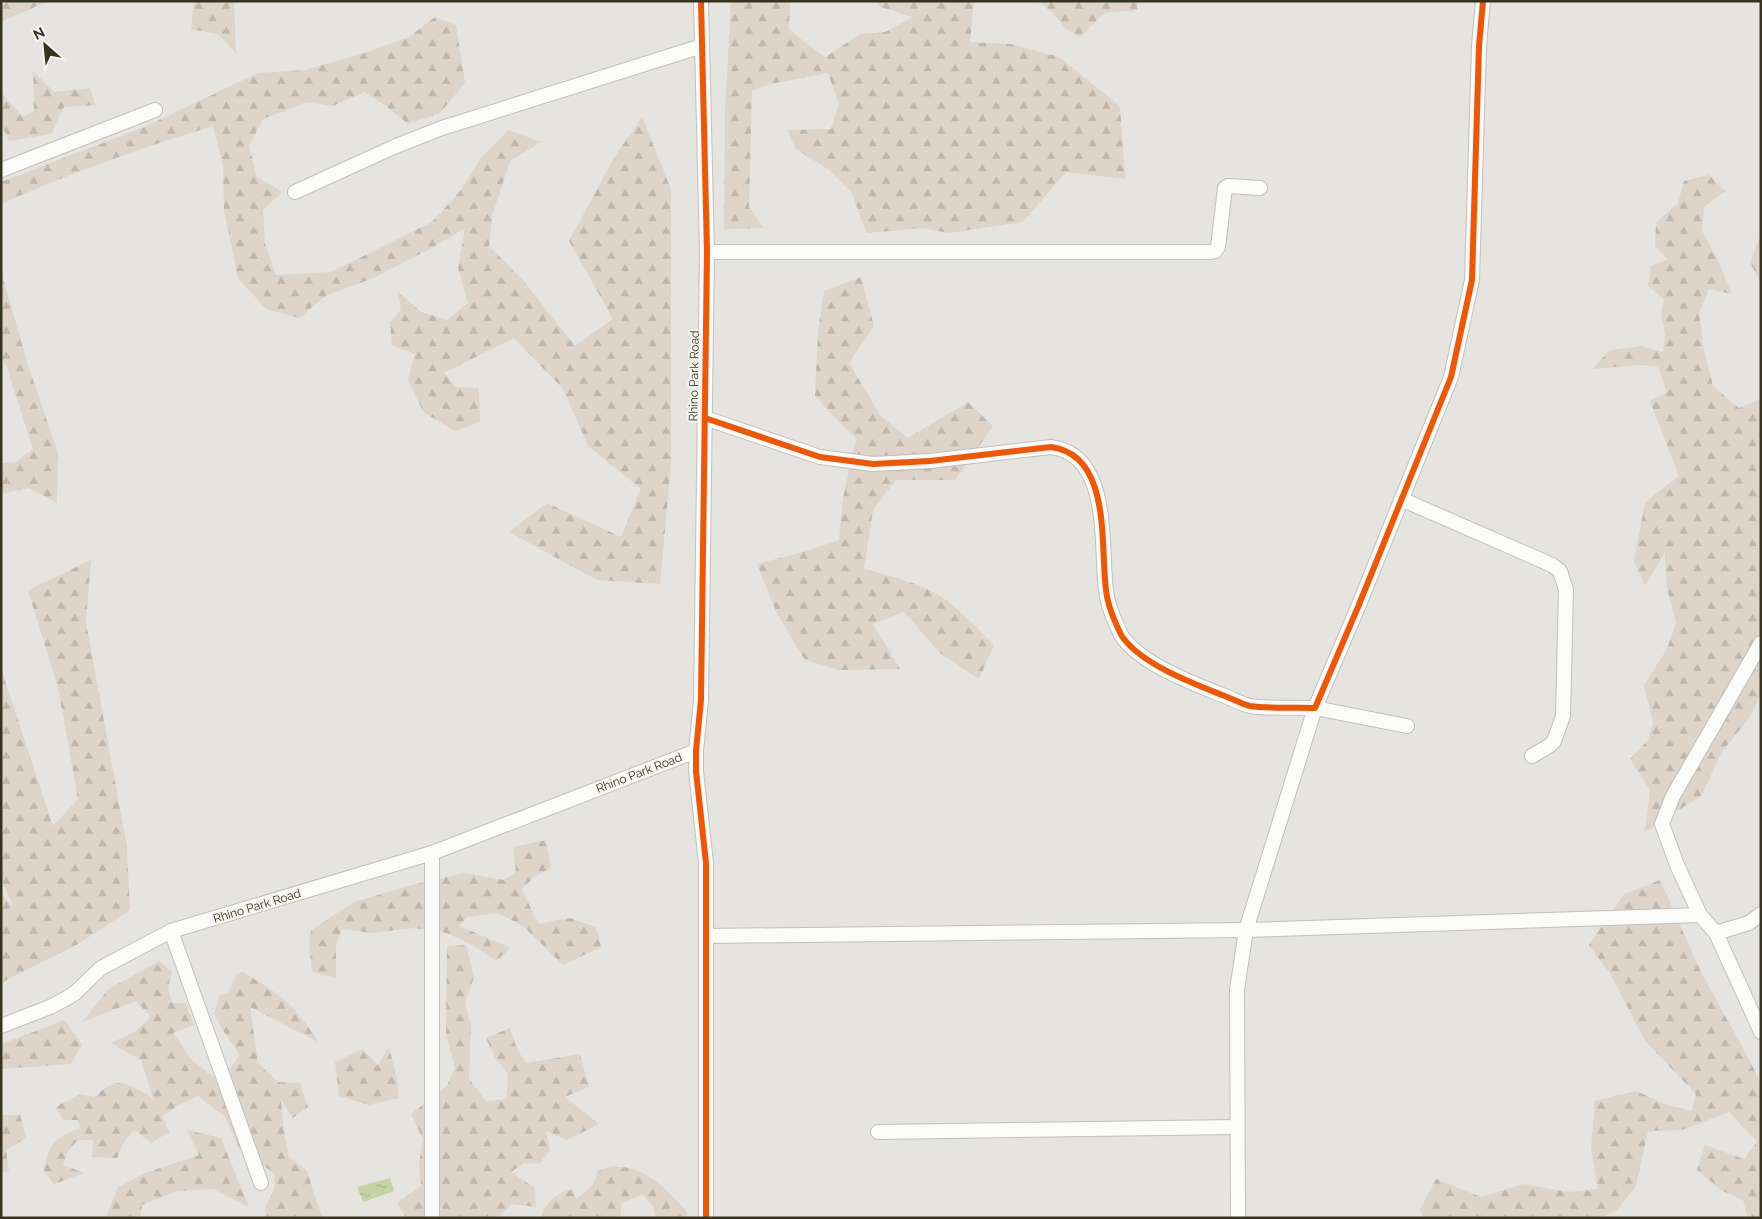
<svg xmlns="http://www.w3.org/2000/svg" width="1762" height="1219" font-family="Raleway,sans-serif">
<defs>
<pattern id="forest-firs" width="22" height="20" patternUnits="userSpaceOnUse" patternTransform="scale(1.25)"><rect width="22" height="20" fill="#ded4ca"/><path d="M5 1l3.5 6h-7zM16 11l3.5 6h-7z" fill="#bfb7ad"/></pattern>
<pattern id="water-ripples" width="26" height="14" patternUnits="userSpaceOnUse" patternTransform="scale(1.25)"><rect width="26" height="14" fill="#c4d2a4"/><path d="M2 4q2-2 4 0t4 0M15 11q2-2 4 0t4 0" fill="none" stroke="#a9b58d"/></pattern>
</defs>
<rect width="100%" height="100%" fill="#e6e4e0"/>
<g fill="url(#forest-firs)">
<polygon points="9,1 49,1 1,22 1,6"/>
<polygon points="194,1 234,1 236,54 220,35 191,29"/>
<polygon points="731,1 790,1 789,30 825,57 860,34 885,32 913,17 880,7 876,1 974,1 970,42 1010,44 1059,57 1120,106 1125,179 1066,172 1023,222 948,233 923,228 867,233 851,192 829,170 796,149 787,130 831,129 839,104 828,73 770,84 752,91 749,207 764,228 724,229 725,111"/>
<polygon points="1038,1 1138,1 1137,10 1104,13 1080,37 1066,29 1054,14"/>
<path d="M435 17 456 25 465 83 440 113 408 124 386 106 364 92 333 106 308 102 263 119 249 146 257 177 283 192 263 209 265 244 276 275 331 272 432 222 461 190 480 159 509 130 541 142 510 161 492 216 489 246 523 280 575 346 613 319 569 241 614 158 642 117 671 189V464L660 584 597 580 509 532 547 503 621 537 641 489 588 446 563 389 514 338 444 373 456 387 479 388 480 422 455 431 423 412 408 379 415 354 392 345 390 322 401 310 397 291 421 312 447 320 468 303 458 268 465 228 430 249 371 279 327 295 299 318 266 309 238 278 224 210 223 166 213 126C141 148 70 173 1 204V182L142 128 258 73 305 70 364 53 409 37Z"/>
<polygon points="33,71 54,92 90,88 95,105 64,107 51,134 9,141 1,124 1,92 23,117 34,111"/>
<polygon points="1709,175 1725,191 1704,207 1702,230 1718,261 1732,294 1709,289 1699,313 1703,345 1713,386 1739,408 1761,399 1761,693 1750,717 1721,753 1702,795 1645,832 1650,790 1630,759 1648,740 1653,723 1644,685 1667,649 1676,622 1667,589 1665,552 1645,586 1634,561 1645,502 1679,476 1650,401 1667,392 1658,367 1641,365 1592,369 1610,350 1641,346 1663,352 1665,334 1661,314 1664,299 1648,286 1651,266 1668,259 1655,247 1656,223 1678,203 1684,181"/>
<polygon points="1761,233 1761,283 1750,263"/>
<polygon points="1,271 28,365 58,453 57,503 29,488 1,494 1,463 16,462 33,449 7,368 1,358"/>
<path d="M861 277 874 326 849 363 880 415 908 438 968 402 993 426 955 480H896L873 510 864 569C889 576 914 581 937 594 956 605 978 629 994 645L979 679 940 653 904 612 873 624 900 669 839 670 805 660 777 614 757 564 806 551 839 540 843 498 856 439 815 396 818 332 824 291Z"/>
<polygon points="91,560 86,622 127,847 130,910 78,944 1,983 1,893 14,908 1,879 1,668 53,826 78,799 58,688 28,590"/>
<polygon points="546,840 551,868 534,877 522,889 538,924 570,918 596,927 601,947 563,965 523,926 498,913 467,917 459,926 511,948 496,961 474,946 447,933 413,928 371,933 342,929 336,945 336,978 312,972 309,944 311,930 354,902 408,886 464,873 504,880 516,872 513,847"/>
<polygon points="1660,880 1701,972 1750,1061 1761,1085 1761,1218 1748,1218 1743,1200 1721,1190 1697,1170 1705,1145 1744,1159 1757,1142 1729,1112 1682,1130 1648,1131 1636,1186 1617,1210 1600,1218 1424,1218 1420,1210 1436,1179 1481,1197 1523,1184 1569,1192 1598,1189 1591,1149 1595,1101 1636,1091 1668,1105 1692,1111 1696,1094 1645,1041 1611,975 1589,945 1624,894"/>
<polygon points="466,945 474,977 465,1003 471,1026 469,1079 486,1101 507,1099 508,1074 495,1058 486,1038 510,1028 517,1049 526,1063 580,1054 589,1087 565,1097 599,1124 567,1140 546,1131 550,1150 539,1164 524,1163 511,1172 535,1188 536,1207 512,1204 499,1217 500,1218 406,1218 397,1203 421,1186 419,1164 423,1139 411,1114 447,1086 455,1068 446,1034 447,946"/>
<path d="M159 961 172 971 168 989 172 1003H186L194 1025 173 1033 190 1058 213 1077 230 1069 240 1055 227 1037 214 1014 219 996 228 993 237 973 244 972C255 980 267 986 277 994 294 1006 307 1024 318 1042L250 1007 258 1063 278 1082 300 1083 308 1107 293 1118 281 1100 284 1132 289 1157 307 1171 315 1197 323 1218H266L265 1207 274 1189 275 1174 239 1148 225 1117 198 1096 179 1105 162 1116 169 1132 151 1143 134 1130 124 1142 117 1158 92 1157 93 1140H78L67 1152 63 1165 84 1173 54 1184 44 1171C49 1142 54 1139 80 1128L78 1120H63L55 1107 81 1094 95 1097C118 1073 128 1084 153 1098L141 1060 111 1043 136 1031 151 1017 136 1001 82 1022 109 989Z"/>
<polygon points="65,1020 82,1045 71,1064 1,1069 1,1044"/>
<polygon points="389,1047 397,1079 399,1098 369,1105 339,1096 335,1062 362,1049 378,1065"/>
<polygon points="1,1115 20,1115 26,1138 6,1150 9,1172 1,1172"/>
<polygon points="187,1130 221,1138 249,1207 213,1189 178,1191 142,1205 141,1218 106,1218 117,1188 145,1173 199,1155"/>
<path d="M612 1166C620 1167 629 1167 636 1170 657 1179 674 1196 688 1213L686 1218H656L653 1206 642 1194 622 1203 620 1218H543L542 1214C547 1200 558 1193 573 1189L576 1199 593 1185 598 1171Z"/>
</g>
<polygon fill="url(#water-ripples)" points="390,1178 394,1191 363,1202 357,1187"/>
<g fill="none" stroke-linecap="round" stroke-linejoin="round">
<g stroke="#c1c0bc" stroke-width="16">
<g id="minor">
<polyline points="701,1 707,252 701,700 696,751 696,771 706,863 706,1218"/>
<polyline points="1,170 155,110"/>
<polyline points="295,192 396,146 442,128 702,46"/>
<polyline points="707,252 1211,252 1215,251 1218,247 1225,188 1228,186 1260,188"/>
<path d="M705 418 820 457 873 464 930 461 1051 447C1112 455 1100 545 1106 590 1107 601 1112 615 1117 626 1119 630 1121 636 1124 639 1144 665 1192 683 1222 695 1231 698 1241 704 1250 706 1268 709 1296 707 1315 708L1358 607 1451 377 1472 280 1479 46 1483 1"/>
<polyline points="1401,499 1552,565 1560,571 1566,590 1563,716 1554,741 1549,746 1532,756"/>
<polyline points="1761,643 1673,796 1662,824 1677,865 1700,915 1716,933 1761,1032"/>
<polyline points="171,931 261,1183"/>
<polyline points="1716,933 1749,923 1761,914"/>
<polyline points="706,936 1246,930 1700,915"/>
<polyline points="1,1026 50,1007 67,998 75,993 101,968 171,931 432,853 696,751"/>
<polyline points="878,1132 1237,1127"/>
<polyline points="432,1218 432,853"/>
<polyline points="1238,1218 1237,990 1246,930 1315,708 1407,726"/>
</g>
</g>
<use href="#minor" stroke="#fbfbfa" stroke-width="14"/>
<g stroke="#f5f3ee" stroke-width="9">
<g id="cycleway">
<polyline points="701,1 707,252 701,700 696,751 696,771 706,863 706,1218"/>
<path d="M705 418 820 457 873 464 930 461 1051 447C1112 455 1100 545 1106 590 1107 601 1112 615 1117 626 1119 630 1121 636 1124 639 1144 665 1192 683 1222 695 1231 698 1241 704 1250 706 1268 709 1296 707 1315 708L1358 607 1451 377 1472 280 1479 46 1483 1"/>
</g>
</g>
<use href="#cycleway" stroke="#e8590c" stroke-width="6"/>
</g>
<g text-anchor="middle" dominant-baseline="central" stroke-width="4" stroke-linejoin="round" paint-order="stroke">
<g font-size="12" fill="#363421" stroke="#f5f3ee">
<text transform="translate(694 376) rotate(-89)">Rhino Park Road</text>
<text transform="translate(639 773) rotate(-21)">Rhino Park Road</text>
<text transform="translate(257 906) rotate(-17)">Rhino Park Road</text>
</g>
</g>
<rect width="1762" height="1219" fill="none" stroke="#363421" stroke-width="5"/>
<g transform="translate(45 45) rotate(333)" stroke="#f5f3ee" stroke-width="4" paint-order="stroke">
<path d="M0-4L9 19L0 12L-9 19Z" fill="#363421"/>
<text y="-8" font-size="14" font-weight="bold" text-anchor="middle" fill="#363421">N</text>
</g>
</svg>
